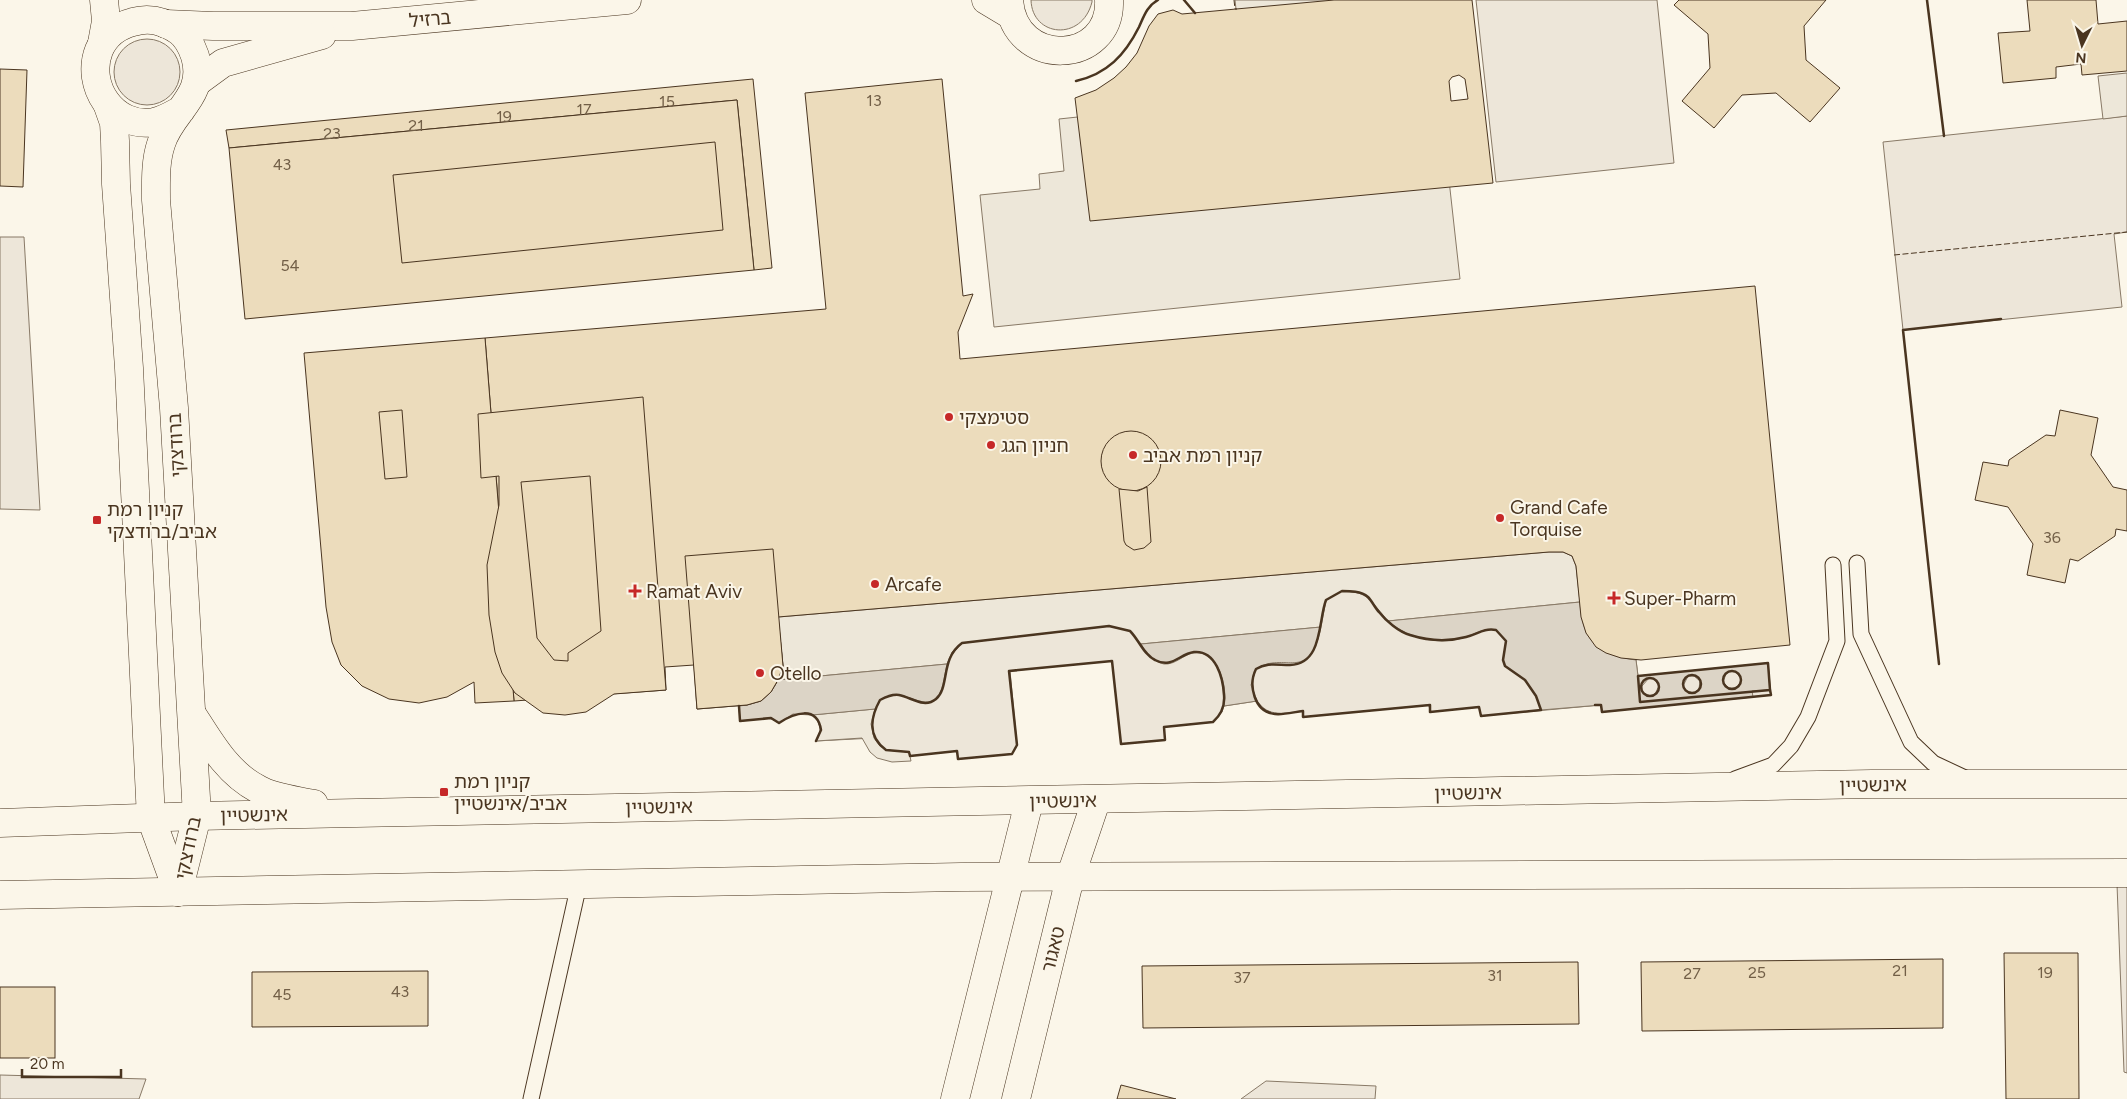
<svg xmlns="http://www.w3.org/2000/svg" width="2127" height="1099" font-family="Figtree,'Noto Sans Hebrew',sans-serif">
<rect width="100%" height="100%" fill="#fbf6e9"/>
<g fill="#ede6d9" stroke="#887966">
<path d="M1031 0H1092V2C1082 42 1032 37 1031 0Z"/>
<polygon points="1476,0 1657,0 1674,163 1496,182"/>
<circle cx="147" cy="72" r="33"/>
<polygon points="2127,116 2127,232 2114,234 2122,307 1903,330 1883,142"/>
<polygon points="0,237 24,237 40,510 0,509"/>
<path d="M1342 591C1365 592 1368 596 1380 614L1540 606 1580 602C1582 641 1598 655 1636 660L1638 676 1768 663 1771 695 1602 712 1601 705 1481 716 1479 707 1430 712 1429 705 1303 717V711C1284 713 1269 718 1257 701L1224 706 1222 712 1213 722 1164 727 1165 740 1121 744 1112 661 1010 671 1017 745 1012 754 958 759 957 751 910 756 909 752 886 750 874 738 816 741C822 731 822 723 812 715 798 712 791 715 779 723L770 718 740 721 739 706C758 704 769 697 778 680L949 658 962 643 1109 626 1130 631 1141 644 1320 627 1326 600Z"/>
<polygon points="2117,884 2127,885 2127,1073 2124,1072"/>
<polygon points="0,1075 146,1079 139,1099 0,1099"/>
<polygon points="1266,1081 1376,1086 1375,1099 1241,1099"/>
</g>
<g fill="#ede7d9" stroke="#887966">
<polygon points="1235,0 1429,0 1460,279 994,327 980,195 1040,189 1039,174 1064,171 1059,119 1115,113 1244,83"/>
<polygon points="2127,73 2127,116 2103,119 2098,76"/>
<polygon points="1549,552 1563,552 1572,556 1576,566 1580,602 1388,621 1368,597 1361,593 1342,591 1326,600 1321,627 1141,644 1130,631 1109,626 962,643 952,652 947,664 778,680 783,666 778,617"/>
<polygon points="875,709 871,724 874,738 879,745 886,750 909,752 911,761 892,762 877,758 870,752 862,738 816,741 821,730 817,719 812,715"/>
</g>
<g fill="#dcd4c6" stroke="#887966" fill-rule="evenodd">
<path d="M1580 602C1582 641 1598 655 1636 660L1638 676 1768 663 1770 690 1752 691 1753 697 1602 712 1601 705 1541 710 1536 696 1525 680 1505 666 1503 660 1506 641 1496 630C1485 628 1479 632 1469 636 1442 646 1410 640 1388 621ZM1730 671 1736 672 1741 679C1740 686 1735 689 1729 688L1723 682 1726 674ZM1688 676H1694L1700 681 1699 689 1694 693 1686 691 1683 686ZM1649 678 1654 679 1659 686 1655 694 1650 696 1642 692V686Z"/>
<path d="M1321 627C1309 685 1285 650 1256 669L1251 685 1257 701 1224 706C1228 687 1218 648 1193 653 1183 655 1175 665 1164 664 1153 662 1146 653 1141 644Z"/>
<path d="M947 664C945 673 944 683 941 691 933 712 913 697 899 695 892 694 886 697 880 700L875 709 812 715 793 714 779 723 770 718 740 721 739 706C758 704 769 697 778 680Z"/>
</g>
<g fill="#ecdcbc" stroke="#4a3520" fill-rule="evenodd">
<path d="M1334 0H1472L1493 183 1090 221 1075 98 1096 90 1114 78 1126 67 1137 53 1149 26 1158 14 1173 10 1182 14ZM1459 75 1465 79 1468 99 1451 101 1449 81 1452 77Z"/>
<polygon points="1679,0 1826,0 1804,26 1806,60 1840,88 1810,122 1776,93 1742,95 1714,128 1682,101 1710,68 1708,34 1674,5"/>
<polygon points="2027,0 2096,0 2098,24 2127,21 2127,71 2082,75 2081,64 2056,67 2056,78 2003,83 1998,33 2030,31"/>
<polygon points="0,69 27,70 23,187 0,186"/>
<polygon points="753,79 772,268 754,270 737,100 229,148 226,130"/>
<polygon points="942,79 963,296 973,294 958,332 960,359 1755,286 1790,645 1641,660 1621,658 1606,653 1596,647 1586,633 1581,617 1576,566 1572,556 1563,552 1549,552 778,617 783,666 778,680 771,692 761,701 747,705 697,709 694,665 665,667 666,690 514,701 485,338 826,309 805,93"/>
<polygon points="737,100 754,270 245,319 229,148"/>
<polygon points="715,142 723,230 402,263 393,175"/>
<polygon points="485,338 514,701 475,703 474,682 447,697 419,703 389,699 362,686 341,665 332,642 326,607 304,353"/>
<path d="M643 397 666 690 614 694 586 712 565 715 543 713 515 693 502 673 495 652 489 615 487 565 499 505V476L481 478 478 414ZM590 476 601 631 568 653V661L554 660 537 638 521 482Z"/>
<polygon points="402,410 407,477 385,479 379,412"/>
<polygon points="2060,410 2098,418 2091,455 2113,487 2127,490 2127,531 2116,529 2115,536 2078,561 2070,559 2065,583 2027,575 2033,544 2008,507 1975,500 1983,462 2008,466 2009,460 2046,435 2055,436"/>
<circle cx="1131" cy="461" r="30"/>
<polygon points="1147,487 1151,542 1144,548 1134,550 1126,545 1124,541 1119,489 1138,491"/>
<polygon points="773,549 783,666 778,680 771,692 761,701 747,705 697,709 685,556"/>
<polygon points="2004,953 2078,953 2079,1099 2006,1099"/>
<polygon points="1943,959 1943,1028 1642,1031 1641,962"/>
<polygon points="1578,962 1579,1024 1143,1028 1142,966"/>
<polygon points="428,971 428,1026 252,1027 252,972"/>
<rect x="0" y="987" width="55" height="71"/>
<polygon points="1121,1085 1176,1099 1117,1099"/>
</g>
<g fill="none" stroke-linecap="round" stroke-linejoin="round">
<g stroke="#4a3520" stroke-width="17">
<g id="lane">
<polyline points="1857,563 1861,634 1911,742 1933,763 1965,778"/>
<polyline points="1735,779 1773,765 1791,746 1808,717 1837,641 1833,565"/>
<polyline points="531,1099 579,884"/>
</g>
</g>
<g stroke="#4a3520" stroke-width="29">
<g id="street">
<polyline points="986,0 1011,15"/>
<path d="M1009 0C1014 70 1112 65 1109 0"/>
<polyline points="166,24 213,26 352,26 627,0"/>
<polyline points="197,82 223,63 322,35"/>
</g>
</g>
<g stroke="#4a3520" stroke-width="29">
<g id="secondary">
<polyline points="102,43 106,21 104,0"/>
<polyline points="108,106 114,123 115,141 116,184 129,368 151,818 178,892"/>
<path d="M192 714C210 742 227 773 258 789 273 798 296 800 314 804"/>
<polyline points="0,823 197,816 1872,784 2127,784"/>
<path d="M178 892 197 816 174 408 156 200C156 182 155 162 161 144 171 110 207 97 195 56 192 47 187 37 179 31 164 21 150 17 133 22 117 26 105 36 99 50 85 85 113 129 154 122 164 120 172 115 181 110"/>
<polyline points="0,895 961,877 2127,873"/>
<polyline points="955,1099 1029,802"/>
<polyline points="1016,1099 1070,878 1096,801"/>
</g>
</g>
<use href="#lane" stroke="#fbf6e9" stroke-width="15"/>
<use href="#street" stroke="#fbf6e9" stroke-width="28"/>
<use href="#secondary" stroke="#fbf6e9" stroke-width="28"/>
<g stroke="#4a3520" stroke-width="1" stroke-dasharray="6 2.5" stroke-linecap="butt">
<polyline points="1234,0 1235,9 1237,9"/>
<polyline points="1894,255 2127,232"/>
</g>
<g stroke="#4a3520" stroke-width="2.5">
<polyline points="1184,0 1195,13"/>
<polyline points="1927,0 1944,136"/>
<path d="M1076 81C1107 74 1125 55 1139 27 1144 16 1147 6 1158 0"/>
<path d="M1342 591C1350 591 1361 591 1368 597 1372 601 1375 608 1379 612 1386 621 1399 632 1410 635 1429 641 1447 642 1466 637 1478 634 1483 628 1496 630L1506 641 1503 660 1505 666 1525 680 1536 696 1541 710 1481 716 1479 707 1430 712V705L1303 717V711C1294 712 1284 715 1275 714 1254 712 1248 685 1256 669 1267 662 1277 665 1290 665 1323 664 1318 621 1326 600Z"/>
<path d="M1109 626 1130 631C1139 640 1144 655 1155 660 1172 669 1179 654 1194 652 1216 650 1223 678 1224 695 1225 706 1222 714 1213 722L1164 727 1165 740 1121 744 1112 661 1009 671 1017 745 1012 754 958 759 957 751 910 756 909 752 886 750C868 737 870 718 880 700 886 697 892 694 899 695 911 697 924 709 936 699 950 687 940 659 962 643Z"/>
<polygon points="1768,663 1770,690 1640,702 1638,676"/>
<polyline points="1939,664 1903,330 2001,319"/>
<circle cx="1732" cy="680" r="9"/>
<circle cx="1692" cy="684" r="9"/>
<circle cx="1650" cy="687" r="9"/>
<polyline points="1595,705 1601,705 1602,712 1771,695 1770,690"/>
<path d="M739 706 740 721 771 718 779 723C794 713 817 705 821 730L816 741"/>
</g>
</g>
<g fill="#c62828" stroke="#fbf6e9" stroke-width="2">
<circle cx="949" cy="417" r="5"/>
<circle cx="991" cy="445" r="5"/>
<circle cx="1133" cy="455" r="5"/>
<circle cx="1500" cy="518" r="5"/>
<rect x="92" y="515" width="10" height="10" rx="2.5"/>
<circle cx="875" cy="584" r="5"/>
<path d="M632.5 583.5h5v5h5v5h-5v5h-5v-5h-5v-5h5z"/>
<path d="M1611.5 590.5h5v5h5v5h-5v5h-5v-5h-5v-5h5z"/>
<circle cx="760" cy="673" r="5"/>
<rect x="439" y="787" width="10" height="10" rx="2.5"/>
</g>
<g text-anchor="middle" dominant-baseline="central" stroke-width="4" stroke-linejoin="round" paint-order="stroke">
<g font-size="16" fill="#725f47">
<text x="874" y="100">13</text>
<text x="667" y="101">15</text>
<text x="584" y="109">17</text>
<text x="504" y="116">19</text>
<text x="416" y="125">21</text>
<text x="332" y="133">23</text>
<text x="282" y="164">43</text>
<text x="290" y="265">54</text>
<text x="2052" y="537">36</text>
<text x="1900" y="970">21</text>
<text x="1757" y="972">25</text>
<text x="2045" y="972">19</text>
<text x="1692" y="973">27</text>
<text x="1495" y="975">31</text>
<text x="1242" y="977">37</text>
<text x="400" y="991">43</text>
<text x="282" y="994">45</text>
</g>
<g font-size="19" fill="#4a3520" stroke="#fbf6e9">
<text transform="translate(430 19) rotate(-5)">ברזיל</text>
<text transform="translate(176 445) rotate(-93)">ברודצקי</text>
<text transform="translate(1873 785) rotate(-1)">אינשטיין</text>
<text transform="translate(1468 793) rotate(-1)">אינשטיין</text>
<text transform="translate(1063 801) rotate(-1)">אינשטיין</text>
<text transform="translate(659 807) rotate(-1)">אינשטיין</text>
<text transform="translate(254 815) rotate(-1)">אינשטיין</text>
<text transform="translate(188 848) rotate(-78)">ברודצקי</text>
<text transform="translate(1053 949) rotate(-76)">טאגור</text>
</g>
<g font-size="19" fill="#4a3520" stroke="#fbf6e9" text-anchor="start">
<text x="959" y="417">סטימצקי</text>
<text x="1001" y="445">חניון הגג</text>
<text x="1143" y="455">קניון רמת אביב</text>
<text x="1510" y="507">Grand Cafe<tspan x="1510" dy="22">Torquise</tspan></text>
<text x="107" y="509">קניון רמת<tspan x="107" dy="22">אביב/ברודצקי</tspan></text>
<text x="885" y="584">Arcafe</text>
<text x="646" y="591">Ramat Aviv</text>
<text x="1624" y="598">Super-Pharm</text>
<text x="770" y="673">Otello</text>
<text x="454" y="781">קניון רמת<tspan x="454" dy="22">אביב/אינשטיין</tspan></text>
</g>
</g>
<g transform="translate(2082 45) rotate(185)" stroke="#fbf6e9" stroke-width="4" paint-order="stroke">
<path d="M0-4L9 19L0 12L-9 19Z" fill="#4a3520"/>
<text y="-8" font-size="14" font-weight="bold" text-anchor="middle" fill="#4a3520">N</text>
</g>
<path d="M22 1069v8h99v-8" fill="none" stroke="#4a3520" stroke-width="2.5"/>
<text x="30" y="1069" font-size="15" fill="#4a3520" stroke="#fbf6e9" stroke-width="4" paint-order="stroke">20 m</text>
</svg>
